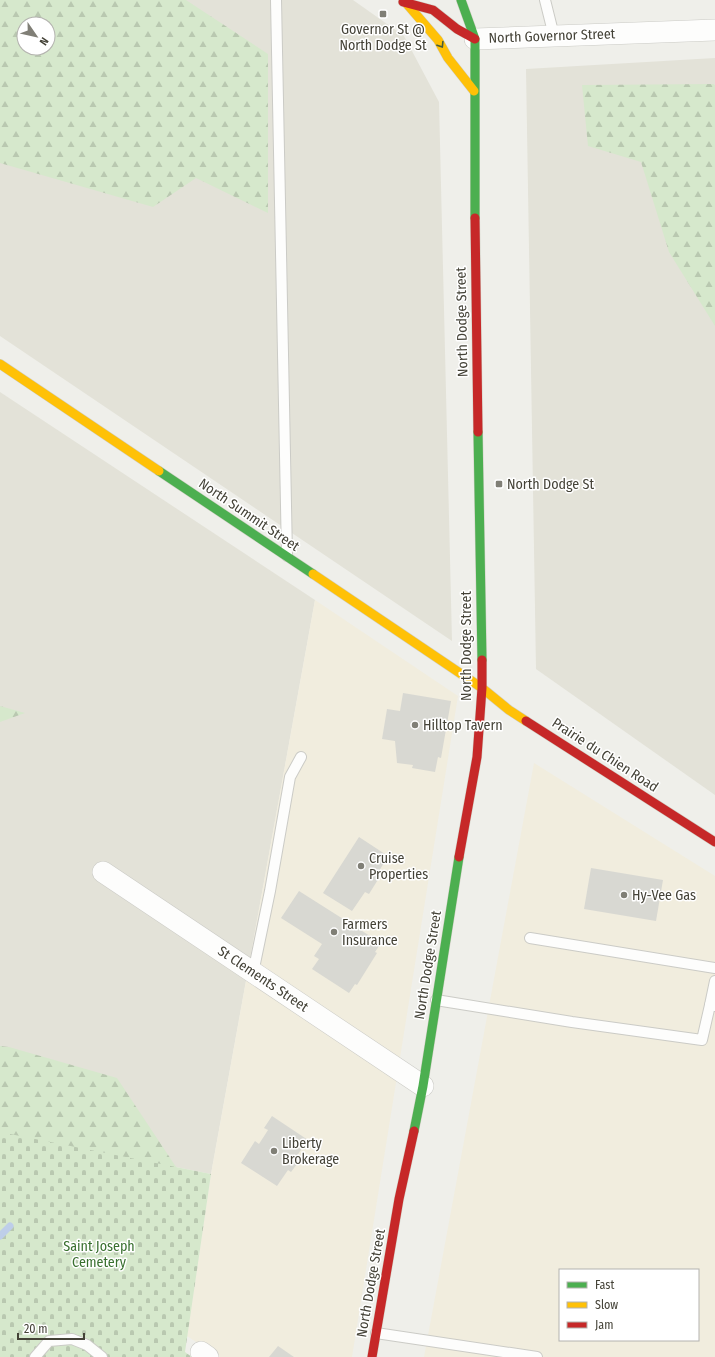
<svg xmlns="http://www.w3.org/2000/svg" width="715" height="1357" font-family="'Fira Sans Condensed',sans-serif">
<defs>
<pattern id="forest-firs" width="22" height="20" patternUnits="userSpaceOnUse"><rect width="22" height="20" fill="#d6e8cc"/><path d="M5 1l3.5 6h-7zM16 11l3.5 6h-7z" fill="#b9c8b0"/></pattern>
<pattern id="cemetery-stones" width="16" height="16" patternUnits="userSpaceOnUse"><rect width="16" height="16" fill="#d6e8cc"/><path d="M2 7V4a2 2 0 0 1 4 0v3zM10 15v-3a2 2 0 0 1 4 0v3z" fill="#b9c8b0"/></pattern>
</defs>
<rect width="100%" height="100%" fill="#efefea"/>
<g fill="#e3e2d8" fill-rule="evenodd">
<path d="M0 0H353L404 36 439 102 452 641 0 336ZM24 24H48V48H24Z"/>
<polygon points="715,58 715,795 536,669 526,69"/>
<polygon points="0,392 315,600 211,1174 0,1132"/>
</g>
<g fill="#f1edde" fill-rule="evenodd">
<polygon points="315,600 458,696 352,1357 219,1357 187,1336 211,1174"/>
<path d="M534 763 715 876V1357H424ZM560 1270H698V1340H560Z"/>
</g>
<g fill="url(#forest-firs)" fill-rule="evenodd">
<path d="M0 0H186L268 54V213L196 178 153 207 0 163ZM24 24H48V48H24Z"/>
<polygon points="713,84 715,85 715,326 669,252 641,162 588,146 582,85"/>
<polygon points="0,706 25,713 0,722"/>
<polygon points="0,1046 9,1047 117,1078 198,1200 0,1357"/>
</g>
<polygon fill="url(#cemetery-stones)" points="0,1132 211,1174 185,1352 192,1357 0,1357"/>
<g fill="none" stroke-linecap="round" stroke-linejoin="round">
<polyline stroke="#becee9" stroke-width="7" points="0,1236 10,1226"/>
</g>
<g fill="#d8d8d2">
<polygon points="403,693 451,701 441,758 438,757 435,772 412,768 413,765 397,763 395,741 382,739 387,709 400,711"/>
<polygon points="359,837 388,856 376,876 379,878 369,894 365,892 352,911 323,893"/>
<polygon points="591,868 663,880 656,921 584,909"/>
<polygon points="299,891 381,943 375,952 377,953 357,985 355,984 349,993 312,969 319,959 314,956 322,944 281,918"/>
<polygon points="272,1116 308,1140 296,1157 300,1160 291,1172 288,1170 277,1186 241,1163 255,1141 259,1144 268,1130 264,1128"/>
<polygon points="278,1346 294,1357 269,1357"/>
</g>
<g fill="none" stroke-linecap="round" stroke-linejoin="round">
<g stroke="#cbcbc6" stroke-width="12">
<g id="lane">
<polyline points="276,0 287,556"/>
<polyline points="545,0 554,36"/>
<polyline points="530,938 715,968"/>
<polyline points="253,973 270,891 290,777 301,757"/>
<polyline points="436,1000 572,1022 702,1040 710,1005 715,1006"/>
<polyline points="710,1005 715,981"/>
<polyline points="376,1333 537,1357"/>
<polyline points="35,1357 49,1341 72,1339 87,1345 102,1357"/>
</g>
</g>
<g stroke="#cbcbc6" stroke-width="22">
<g id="street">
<polyline points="475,39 715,30"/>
<polyline points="103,872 423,1086"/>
<polyline points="201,1352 208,1357"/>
</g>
</g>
<g stroke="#cfcec3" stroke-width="10">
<g id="fast">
<polyline points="461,0 475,39 475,218"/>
<polyline points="478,432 482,660"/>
<polyline points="159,471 313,574"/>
<polyline points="414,1131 423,1086 459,857"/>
</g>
</g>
<g stroke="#cfcec3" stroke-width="10">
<g id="slow">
<polyline points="407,4 438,40 448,58 474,91"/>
<polyline points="0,364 159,471"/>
<polyline points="313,574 482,688 509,710 526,721"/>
</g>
</g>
<g stroke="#cfcec3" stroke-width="10">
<g id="jam">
<polyline points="403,2 433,10 457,29 475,39"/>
<polyline points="475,218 478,432"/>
<polyline points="526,721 715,842"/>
<polyline points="459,857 477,757 482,688 482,660"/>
<polyline points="372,1357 399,1199 414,1131"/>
</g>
</g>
<use href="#lane" stroke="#fdfdfc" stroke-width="10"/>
<use href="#street" stroke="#fdfdfc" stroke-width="21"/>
<use href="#fast" stroke="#4caf50" stroke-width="9"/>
<use href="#slow" stroke="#ffc107" stroke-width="9"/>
<use href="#jam" stroke="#c62828" stroke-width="9"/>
</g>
<defs><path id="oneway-chevron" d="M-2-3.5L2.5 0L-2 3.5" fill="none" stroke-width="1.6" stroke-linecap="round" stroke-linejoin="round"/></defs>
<use stroke="#465d3d" href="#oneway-chevron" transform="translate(441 45) rotate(58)"/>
<g fill="#807f76" stroke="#fff" stroke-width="1.5">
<rect x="379" y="10" width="8" height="8" rx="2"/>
<rect x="495" y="480" width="8" height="8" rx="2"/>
<circle cx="415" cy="725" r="4"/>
<circle cx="361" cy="866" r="4"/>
<circle cx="624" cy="895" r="4"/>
<circle cx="334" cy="932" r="4"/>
<circle cx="274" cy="1151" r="4"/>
</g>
<g text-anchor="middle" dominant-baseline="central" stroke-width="3" stroke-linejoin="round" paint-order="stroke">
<g font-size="14" fill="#444237" stroke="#fff" text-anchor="start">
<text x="383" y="29" text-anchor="middle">Governor St @<tspan x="383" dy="16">North Dodge St</tspan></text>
<text x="507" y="484">North Dodge St</text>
<text x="423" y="725">Hilltop Tavern</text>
<text x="369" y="858">Cruise<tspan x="369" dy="16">Properties</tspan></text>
<text x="632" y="895">Hy-Vee Gas</text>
<text x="342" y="924">Farmers<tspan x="342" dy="16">Insurance</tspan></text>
<text x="282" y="1143">Liberty<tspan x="282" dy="16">Brokerage</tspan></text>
</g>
<g font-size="14" fill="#444237" stroke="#fff">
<text transform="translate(552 36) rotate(-2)">North Governor Street</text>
<text transform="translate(462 322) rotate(-91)">North Dodge Street</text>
<text transform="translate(249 515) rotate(34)">North Summit Street</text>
<text transform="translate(466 646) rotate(-90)">North Dodge Street</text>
<text transform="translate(605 755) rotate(33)">Prairie du Chien Road</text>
<text transform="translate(428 965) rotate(-81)">North Dodge Street</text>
<text transform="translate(263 979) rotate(34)">St Clements Street</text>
<text transform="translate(371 1283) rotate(-80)">North Dodge Street</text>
</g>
<g font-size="14" fill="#39702f" stroke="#fff">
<text x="99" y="1246">Saint Joseph<tspan x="99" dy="16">Cemetery</tspan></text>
</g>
</g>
<rect x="559" y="1269" width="140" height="72" fill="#ffffff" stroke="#b4b3af"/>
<rect x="567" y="1282" width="20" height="6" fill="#4caf50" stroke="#b4b3af"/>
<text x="595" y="1289" font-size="12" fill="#444237">Fast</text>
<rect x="567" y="1302" width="20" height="6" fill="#ffc107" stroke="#b4b3af"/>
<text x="595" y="1309" font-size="12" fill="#444237">Slow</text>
<rect x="567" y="1322" width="20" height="6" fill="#c62828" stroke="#b4b3af"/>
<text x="595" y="1329" font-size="12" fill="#444237">Jam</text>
<g transform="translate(36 36) rotate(124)"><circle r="19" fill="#ffffff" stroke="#b4b3af"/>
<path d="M0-3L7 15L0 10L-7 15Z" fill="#807f76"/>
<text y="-6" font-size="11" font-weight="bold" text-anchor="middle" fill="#444237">N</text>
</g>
<path d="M18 1333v6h66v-6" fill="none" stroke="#444237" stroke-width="2"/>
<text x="24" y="1333" font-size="12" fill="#444237" stroke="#ffffff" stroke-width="3" paint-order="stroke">20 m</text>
</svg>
